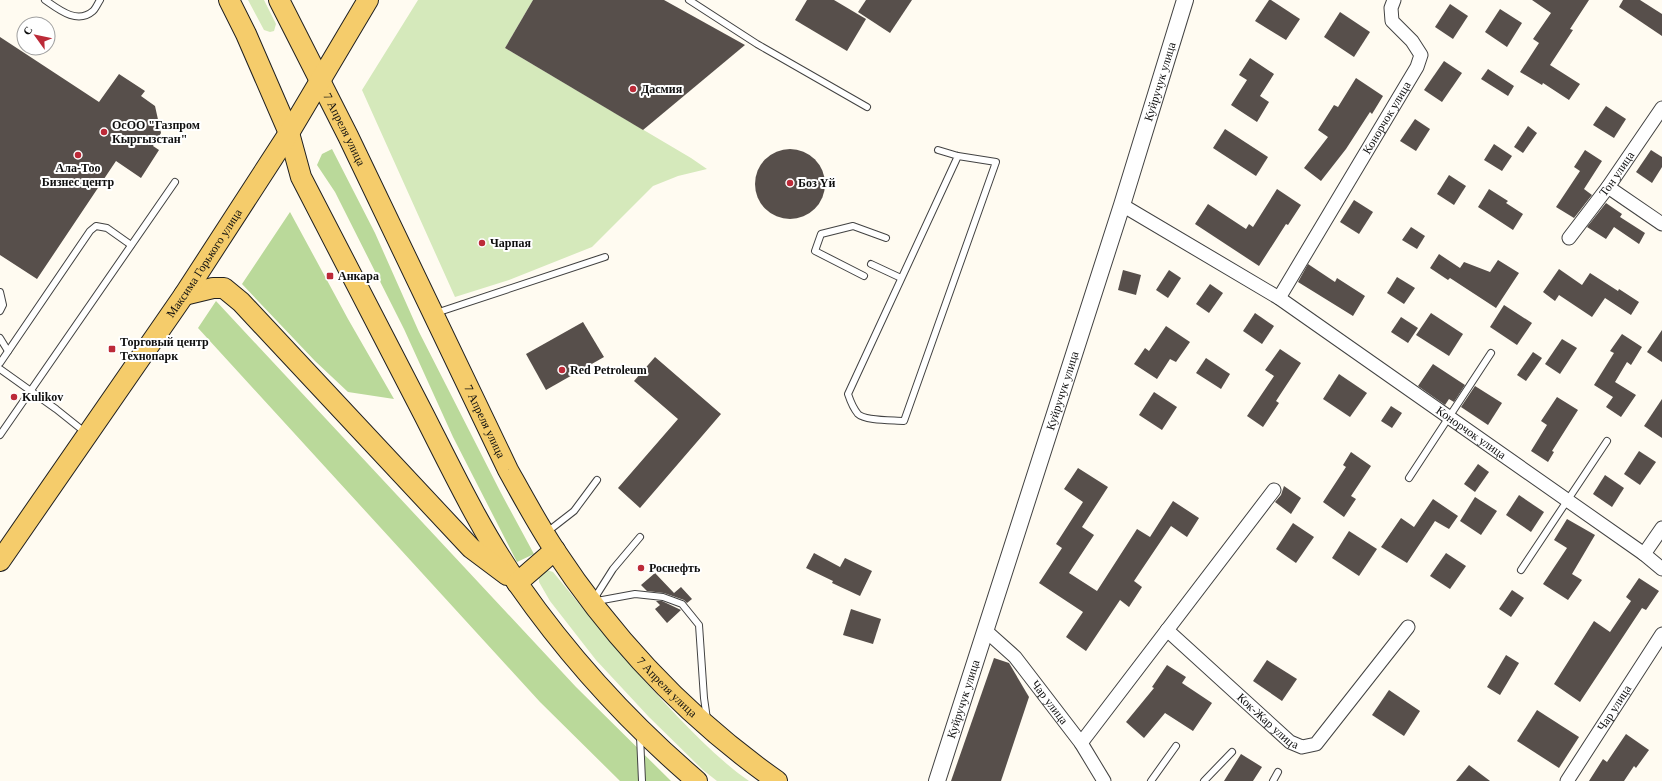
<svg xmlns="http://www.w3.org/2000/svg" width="1662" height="781" font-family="Georgia,serif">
<rect width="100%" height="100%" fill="#fffbf1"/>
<g fill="#d5e9bb">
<polygon points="248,0 264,0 276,24 274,31 270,32 264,30"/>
<polygon points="418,0 533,0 505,48 691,158 707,169 678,176 653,186 592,247 509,280 455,297 362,90"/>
<path d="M547 570 553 572C593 621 633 670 677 716 699 739 723 763 749 781H717L703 770 649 717 596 660 550 601 539 582V576Z"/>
</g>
<g fill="#bad99a">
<polygon points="332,149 375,233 419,332 501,493 534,554 517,562 453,437 404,329 335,192 317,165 322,154"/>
<polygon points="290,212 348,319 394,399 348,392 315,361 242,284"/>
<polygon points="216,301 576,687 671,781 620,781 540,702 198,328"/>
</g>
<g fill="#574f4b">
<polygon points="533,0 664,0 745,45 643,130 505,48"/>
<polygon points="807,0 834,0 866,19 847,51 795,20"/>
<polygon points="866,0 912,0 890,33 858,12"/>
<polygon points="1269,0 1271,0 1300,19 1286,40 1255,21"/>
<polygon points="1532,0 1589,0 1570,29 1573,30 1550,65 1580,84 1569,100 1543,83 1542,85 1520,72 1539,43 1533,39 1551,13"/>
<polygon points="1623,0 1640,0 1662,14 1662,36 1619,7"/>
<polygon points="1450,4 1468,16 1453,39 1435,27"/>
<polygon points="1500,9 1522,23 1507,47 1485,32"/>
<polygon points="1340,12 1370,32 1354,57 1324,37"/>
<polygon points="0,37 99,102 119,74 145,91 141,96 155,106 161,133 153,146 159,150 141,178 116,161 37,279 0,255"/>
<polygon points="1250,58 1274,74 1260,96 1269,102 1257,122 1231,105 1247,80 1239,75"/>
<polygon points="1444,61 1462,73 1442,102 1424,90"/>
<polygon points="1488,69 1514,86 1508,96 1481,79"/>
<polygon points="1356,78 1383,96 1372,114 1370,112 1346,149 1321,181 1304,168 1328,137 1318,130 1334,105 1338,107"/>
<polygon points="1606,106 1626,119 1614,138 1593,125"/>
<polygon points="1415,119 1430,129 1416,151 1400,141"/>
<polygon points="1528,126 1537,133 1523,153 1514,147"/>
<polygon points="1225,129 1268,157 1256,176 1213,148"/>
<polygon points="1494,144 1512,156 1502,171 1484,160"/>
<circle cx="790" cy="184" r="35"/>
<polygon points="1585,150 1602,161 1584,189 1592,195 1574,218 1556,207 1580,171 1574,167"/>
<polygon points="1651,150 1662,157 1662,167 1652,183 1636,172"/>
<polygon points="1449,175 1466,186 1454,205 1437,194"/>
<polygon points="1277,189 1301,205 1288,225 1286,224 1259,266 1195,224 1208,204 1246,229 1249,224 1253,227"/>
<polygon points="1489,189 1508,201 1506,203 1523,214 1513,230 1478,207"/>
<polygon points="1354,200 1373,212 1359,234 1340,222"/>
<polygon points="1606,203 1622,214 1620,217 1645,233 1639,244 1614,227 1606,239 1587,227"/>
<polygon points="1411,227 1425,236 1417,249 1402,240"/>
<polygon points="1439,254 1460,268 1464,262 1490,272 1498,260 1519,273 1496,308 1450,278 1448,280 1430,268"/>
<polygon points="1308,264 1335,282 1337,278 1365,296 1353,316 1298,282"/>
<polygon points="1559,269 1582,285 1590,273 1618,291 1619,289 1639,302 1631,315 1605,298 1592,317 1559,295 1555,301 1543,292"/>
<polygon points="1123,270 1141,275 1136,295 1118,290"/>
<polygon points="1169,270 1181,278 1168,298 1156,290"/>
<polygon points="1397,277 1415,288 1404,304 1387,293"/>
<polygon points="1210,284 1223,293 1209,313 1196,304"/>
<polygon points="1504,305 1532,323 1517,345 1490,327"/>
<polygon points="1255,313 1274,326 1262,344 1243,331"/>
<polygon points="1431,313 1463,334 1449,356 1416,335"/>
<polygon points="1401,317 1418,328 1408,343 1391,332"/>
<polygon points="583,322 604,357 546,390 526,354"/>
<polygon points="1166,326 1190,342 1176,362 1170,359 1157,379 1134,364 1145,348 1149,351"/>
<polygon points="1662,330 1662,362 1647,352"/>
<polygon points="1622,334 1642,347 1631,365 1627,362 1615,382 1636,395 1621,417 1606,407 1613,397 1594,385 1614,353 1610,351"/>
<polygon points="1562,339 1577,348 1560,374 1545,364"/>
<polygon points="1280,349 1301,363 1276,401 1279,403 1263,427 1247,416 1274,376 1265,370"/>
<polygon points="1533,352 1542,358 1526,381 1517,375"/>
<polygon points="655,357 721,414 640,508 618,488 678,419 634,381"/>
<polygon points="1206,358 1230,374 1221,389 1196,373"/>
<polygon points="1433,364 1465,385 1454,402 1449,399 1445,405 1418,386"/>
<polygon points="1339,374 1367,393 1350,417 1323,399"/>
<polygon points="1475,386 1502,403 1488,425 1461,407"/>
<polygon points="1154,392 1177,407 1162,430 1139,415"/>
<polygon points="1557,397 1578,410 1552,451 1554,452 1548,462 1531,451 1547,425 1541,421"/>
<polygon points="1662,399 1662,438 1644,426"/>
<polygon points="1391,406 1402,413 1392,428 1381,421"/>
<polygon points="1639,451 1656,462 1640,485 1624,474"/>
<polygon points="1351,452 1371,466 1351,496 1356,499 1344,517 1323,502 1346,467 1343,465"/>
<polygon points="1478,464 1489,472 1475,492 1464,484"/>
<polygon points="1078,468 1108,487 1082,527 1094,535 1069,573 1097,591 1137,529 1150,537 1173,501 1199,518 1187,537 1171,526 1134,581 1142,587 1129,607 1120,600 1086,651 1066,637 1083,612 1039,583 1062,548 1056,544 1083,502 1064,489"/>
<polygon points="1605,475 1624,488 1612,507 1593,494"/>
<polygon points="1284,486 1301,498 1291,514 1275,502 1281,495"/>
<polygon points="1519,495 1544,512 1531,532 1506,515"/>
<polygon points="1475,497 1497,511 1481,535 1460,521"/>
<polygon points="1433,499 1458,516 1449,529 1435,521 1407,563 1381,547 1401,518 1414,527"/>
<polygon points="1567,519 1595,535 1572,574 1582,580 1568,600 1543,584 1567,548 1554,540"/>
<polygon points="1293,523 1314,537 1296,563 1276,549"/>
<polygon points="1349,531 1377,549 1359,576 1332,558"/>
<polygon points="814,553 840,567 845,558 872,571 860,596 832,583 833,581 806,568"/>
<polygon points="1446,553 1466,566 1450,589 1430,576"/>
<polygon points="655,573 674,593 681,587 692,599 687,603 684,600 664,593 647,591 641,585"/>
<polygon points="1639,578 1659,591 1646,610 1642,608 1580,702 1554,684 1594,621 1610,632 1631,601 1626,597"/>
<polygon points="1512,590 1524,598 1511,617 1499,609"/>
<polygon points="656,601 662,601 681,610 667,623 655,609 660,605"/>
<polygon points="851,609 881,619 873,644 843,635"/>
<polygon points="1506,655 1519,663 1500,695 1487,687"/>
<polygon points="994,658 1009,663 1029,697 1001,781 951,781"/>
<polygon points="1267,660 1297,679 1282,701 1253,681"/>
<polygon points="1167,665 1186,677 1182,683 1212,703 1193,731 1165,713 1144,738 1126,722 1154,688 1152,687"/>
<polygon points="1389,690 1420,711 1404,736 1372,715"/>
<polygon points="1537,710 1579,737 1559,768 1517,741"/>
<polygon points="1626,734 1649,750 1636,768 1634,766 1624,781 1589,781 1603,759 1607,762"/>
<polygon points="1241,754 1262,767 1253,781 1224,781"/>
<polygon points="1469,765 1490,781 1456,781"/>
</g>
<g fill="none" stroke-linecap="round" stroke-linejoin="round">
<g stroke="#424242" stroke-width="8">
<g id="service">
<path d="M45 0C58 9 77 25 93 11 96 8 98 3 100 0"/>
<polyline points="689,0 757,44 867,107"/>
<path d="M938 150 958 156 996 162 904 421C893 420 865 421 858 414 853 408 850 400 848 394L958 156"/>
<polyline points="871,264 901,278"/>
<polyline points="864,276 815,251 821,234 853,226 886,238"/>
<polyline points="0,292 3,305 0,311"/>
<polyline points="436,313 605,257"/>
<polyline points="0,338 8,351"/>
<polyline points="0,363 90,231 96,226 107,228 131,245"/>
<polyline points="0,369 56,409 86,433"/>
<polyline points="0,435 175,182"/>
<polyline points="1409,478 1491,353"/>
<polyline points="547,532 574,511 597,480"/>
<polyline points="1521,570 1607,441"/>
<polyline points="594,599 613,569 640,537"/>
<polyline points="597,601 635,594 663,597 682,604 699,625 704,698 707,719"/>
<polyline points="640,736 642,781"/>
<polyline points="1151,781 1176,746"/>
<polyline points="1204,781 1232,752"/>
<polyline points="1273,781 1278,772"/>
</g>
</g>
<g stroke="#424242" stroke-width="15">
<g id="minor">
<polyline points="1608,187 1662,224"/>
<path id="s1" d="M1122 205 1279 298 1644 554 1662 569"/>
<path id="s2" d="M1569 238 1608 187 1662 108"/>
<path id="s3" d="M1279 298 1417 67 1421 55 1412 41 1392 21 1391 8 1394 0"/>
<polyline points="1644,554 1662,528"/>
<path id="s4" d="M1167 630 1290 742 1302 747 1316 744 1408 627"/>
<path id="s5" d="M986 631 1015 657 1081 743 1104 781"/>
<polyline points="1081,743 1274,490"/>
<path id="s6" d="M1567 781 1662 634"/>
</g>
</g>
<g stroke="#424242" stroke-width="18">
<g id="tertiary">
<path id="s7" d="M937 781 1122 205 1185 0"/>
</g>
</g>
<g stroke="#202020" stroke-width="22">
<g id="primary">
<path d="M229 0 246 34 289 133 301 177C342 256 383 335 424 415 453 472 481 531 518 584 569 657 629 723 697 781"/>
<path id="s8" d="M279 0 348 136 508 470C523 497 537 523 554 549 613 639 689 719 777 781"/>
<polyline points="184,295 213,288 224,288 241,302 471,548 507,575"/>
<path id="s9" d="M0 561 184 295 289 133 368 0"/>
<polyline points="517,583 555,550"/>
</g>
</g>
<use href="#service" stroke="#fff" stroke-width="6"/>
<use href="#minor" stroke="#fff" stroke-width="13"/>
<use href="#tertiary" stroke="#fff" stroke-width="16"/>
<use href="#primary" stroke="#f5cc6b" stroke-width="20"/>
</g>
<g fill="#bc2a38" stroke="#fff" stroke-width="1.5">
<circle cx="633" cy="89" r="4"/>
<circle cx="104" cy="132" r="4"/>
<circle cx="78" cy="155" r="4"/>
<circle cx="790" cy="183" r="4"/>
<circle cx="482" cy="243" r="4"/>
<rect x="326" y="272" width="8" height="8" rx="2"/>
<rect x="108" y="345" width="8" height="8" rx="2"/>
<circle cx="562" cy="370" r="4"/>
<circle cx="14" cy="397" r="4"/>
<circle cx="641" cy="568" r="4"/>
</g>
<g text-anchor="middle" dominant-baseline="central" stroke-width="4" stroke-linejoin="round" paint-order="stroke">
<g font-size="12" fill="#0f0f0f" stroke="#fff">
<text stroke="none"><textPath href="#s7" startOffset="734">Куйручук улица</textPath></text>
<text stroke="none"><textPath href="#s3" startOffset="210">Конорчок улица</textPath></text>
<text stroke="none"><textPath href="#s8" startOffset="145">7 Апреля улица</textPath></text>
<text stroke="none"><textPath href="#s2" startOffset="80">Тон улица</textPath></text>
<text stroke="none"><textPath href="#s9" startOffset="361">Максима Горького улица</textPath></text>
<text stroke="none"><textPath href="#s7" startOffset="410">Куйручук улица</textPath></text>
<text stroke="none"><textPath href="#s8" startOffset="469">7 Апреля улица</textPath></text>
<text stroke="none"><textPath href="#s1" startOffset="417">Конорчок улица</textPath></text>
<text stroke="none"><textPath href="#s8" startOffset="793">7 Апреля улица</textPath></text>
<text stroke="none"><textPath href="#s7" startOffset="86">Куйручук улица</textPath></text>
<text stroke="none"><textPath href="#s5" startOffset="96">Чар улица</textPath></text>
<text stroke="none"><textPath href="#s6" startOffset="87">Чар улица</textPath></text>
<text stroke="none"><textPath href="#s4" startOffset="136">Кок-Жар улица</textPath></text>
</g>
<g font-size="12" font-weight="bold" fill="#0f0f0f" stroke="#fff" text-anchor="start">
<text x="641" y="89">Дасмия</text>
<text x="112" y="125">ОсОО "Газпром<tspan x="112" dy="14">Кыргызстан"</tspan></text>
<text x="78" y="168" text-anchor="middle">Ала-Тоо<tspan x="78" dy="14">Бизнес центр</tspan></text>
<text x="798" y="183">Боз Үй</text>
<text x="490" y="243">Чарпая</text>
<text x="338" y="276">Анкара</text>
<text x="120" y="342">Торговый центр<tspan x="120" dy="14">Технопарк</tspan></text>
<text x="570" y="370">Red Petroleum</text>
<text x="22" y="397">Kulikov</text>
<text x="649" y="568">Роснефть</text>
</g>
</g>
<g transform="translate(36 36) rotate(303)"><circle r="19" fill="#ffffff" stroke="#9f9f9f"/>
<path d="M0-3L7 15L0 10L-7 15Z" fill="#bc2a38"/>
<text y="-6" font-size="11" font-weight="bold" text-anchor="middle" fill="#0f0f0f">С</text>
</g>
</svg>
